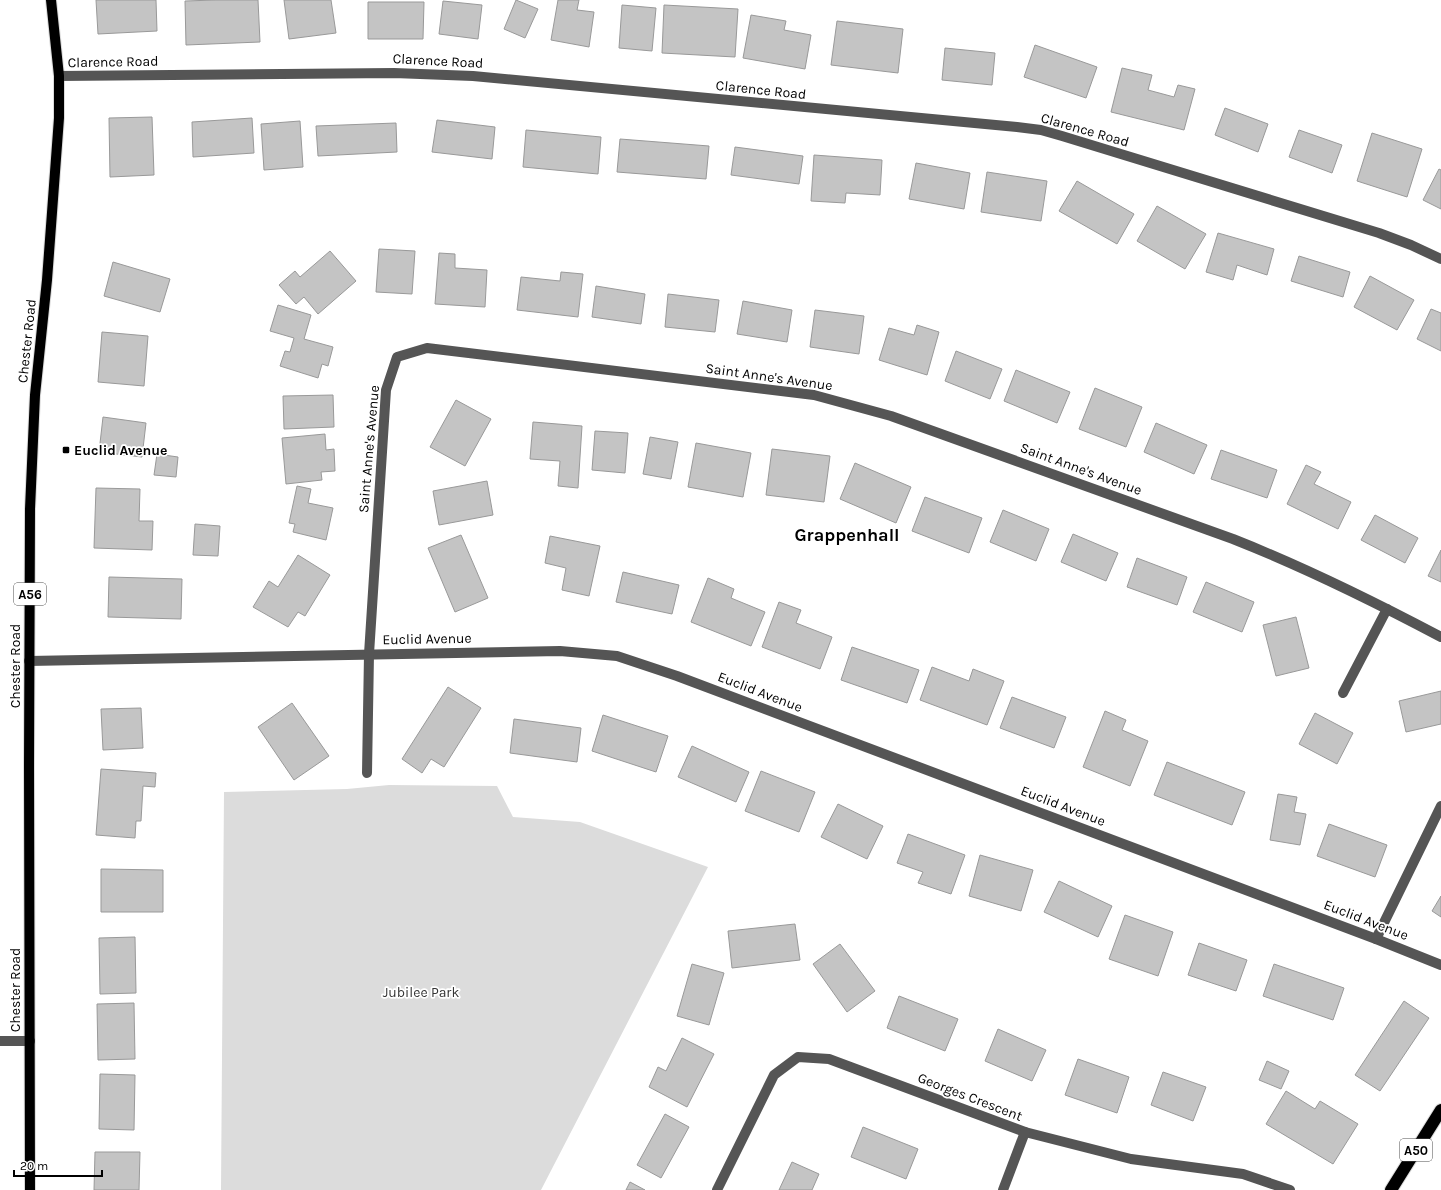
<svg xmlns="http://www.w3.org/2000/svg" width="1441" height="1190" font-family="Karla,sans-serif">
<rect width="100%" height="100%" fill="#fff"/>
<polygon fill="#dcdcdc" points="389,785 497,786 513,817 580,822 708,867 541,1190 221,1190 224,792 347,789"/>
<g fill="#c4c4c4" stroke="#999">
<polygon points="96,0 156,0 157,31 98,34"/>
<polygon points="215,0 258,0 260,42 186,45 185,1"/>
<polygon points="284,0 331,0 336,33 289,39"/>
<polygon points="516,0 538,9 525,38 504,29"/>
<polygon points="558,0 579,0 577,10 594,12 589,47 551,40"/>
<polygon points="443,1 482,5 478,39 439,34"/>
<polygon points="368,2 424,2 423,39 368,39"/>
<polygon points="622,5 656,8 652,51 619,48"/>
<polygon points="664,5 738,9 735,57 662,53"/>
<polygon points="751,15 786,21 784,30 811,35 805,69 743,58"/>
<polygon points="837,21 903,29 898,73 831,65"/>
<polygon points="1035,45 1097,67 1086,98 1024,77"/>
<polygon points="945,48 995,53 992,85 942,80"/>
<polygon points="1122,68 1152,75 1148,90 1174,97 1178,85 1195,89 1184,130 1111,112"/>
<polygon points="1225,108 1268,124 1258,152 1215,135"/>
<polygon points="152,117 154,175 110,177 109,118"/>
<polygon points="252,118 254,153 193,157 192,122"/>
<polygon points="437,120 495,127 492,159 432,152"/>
<polygon points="300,121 303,167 264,170 261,124"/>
<polygon points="396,123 397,152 318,156 316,126"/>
<polygon points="526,130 601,137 598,174 523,167"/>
<polygon points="1299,130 1342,145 1332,173 1289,157"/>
<polygon points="1372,133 1422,149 1407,197 1357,181"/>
<polygon points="620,139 709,146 706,179 617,172"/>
<polygon points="735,147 803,156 799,184 731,175"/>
<polygon points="814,155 882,160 880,195 846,193 845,203 811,201"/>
<polygon points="916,163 970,173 964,209 909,199"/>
<polygon points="1439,169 1441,170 1441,209 1423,200"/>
<polygon points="987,172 1047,181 1041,221 981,212"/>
<polygon points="1077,181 1134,214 1117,244 1059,211"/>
<polygon points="1157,206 1206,234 1185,269 1137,241"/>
<polygon points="1218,233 1274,249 1267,275 1237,265 1233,280 1206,272"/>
<polygon points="379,249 415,251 412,294 376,292"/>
<polygon points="330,251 356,281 318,314 304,297 296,304 279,285 295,271 300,277"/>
<polygon points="439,253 455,254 455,268 487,270 485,307 435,304"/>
<polygon points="1299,256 1350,272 1343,297 1291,281"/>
<polygon points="113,262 170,279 160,312 104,296"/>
<polygon points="561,272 583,274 578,317 517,310 521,277 560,281"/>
<polygon points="1370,276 1414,300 1397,330 1354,307"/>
<polygon points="596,286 645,294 641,324 592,317"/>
<polygon points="668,294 719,300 715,332 665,327"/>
<polygon points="743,301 792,310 787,342 737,334"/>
<polygon points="278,305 311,315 304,339 333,347 328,366 322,364 318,378 280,366 285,351 290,352 294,338 270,331"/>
<polygon points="1431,309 1441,313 1441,351 1417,339"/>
<polygon points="815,310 864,316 859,354 810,347"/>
<polygon points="917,325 939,332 927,375 879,360 889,328 914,335"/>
<polygon points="102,332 148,336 144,386 98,382"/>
<polygon points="956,351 1002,369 990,399 945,381"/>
<polygon points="1016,370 1070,392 1057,423 1004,401"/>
<polygon points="1095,388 1142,407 1126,447 1079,429"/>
<polygon points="333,395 334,427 284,429 283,396"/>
<polygon points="456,400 491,419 465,466 430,447"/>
<polygon points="103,417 146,423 142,457 99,452"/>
<polygon points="533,422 582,426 578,488 558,486 560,461 530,459"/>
<polygon points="1156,423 1207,445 1194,474 1144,452"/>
<polygon points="595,431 628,433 625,473 592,470"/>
<polygon points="325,434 326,450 334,449 335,471 321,472 322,480 286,484 282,438"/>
<polygon points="650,437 678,442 671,479 643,474"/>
<polygon points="696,443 751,453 743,497 688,487"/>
<polygon points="772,449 830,456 824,502 766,495"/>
<polygon points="1221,450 1277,470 1267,498 1211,479"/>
<polygon points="157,454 178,457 176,477 154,475"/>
<polygon points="855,463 911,487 896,523 840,499"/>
<polygon points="1306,465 1321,472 1314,484 1351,502 1338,529 1287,504"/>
<polygon points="487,481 493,515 439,525 433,491"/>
<polygon points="297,486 311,489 308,503 333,508 326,540 293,532 295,524 289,523"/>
<polygon points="96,488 140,489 139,521 153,521 152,550 94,548"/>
<polygon points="925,497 982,518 969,553 912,531"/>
<polygon points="1003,510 1049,529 1036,561 990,542"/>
<polygon points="1375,515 1418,538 1405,563 1361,540"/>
<polygon points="195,524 220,526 218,556 193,555"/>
<polygon points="1073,534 1118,553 1106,581 1061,562"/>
<polygon points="461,535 488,598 455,612 428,548"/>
<polygon points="550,536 600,546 589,596 562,590 566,568 545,563"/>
<polygon points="1441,550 1441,582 1428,576"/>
<polygon points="298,555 330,575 305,616 298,612 288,627 253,607 269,581 278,587"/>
<polygon points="1137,558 1187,577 1177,605 1127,587"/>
<polygon points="623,572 679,585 672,614 616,602"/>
<polygon points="109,577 182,579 181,619 108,617"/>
<polygon points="708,578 734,589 731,598 765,612 751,646 691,622"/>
<polygon points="1206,582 1254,602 1242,632 1193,612"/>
<polygon points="779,602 801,610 796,623 832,637 820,669 762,647"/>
<polygon points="1296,617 1309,668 1276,676 1263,625"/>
<polygon points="852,647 919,670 907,703 841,680"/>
<polygon points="932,667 969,681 973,669 1004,681 987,725 920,700"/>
<polygon points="448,687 481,708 444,767 431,759 422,773 402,759"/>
<polygon points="1441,691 1441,724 1406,732 1399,701"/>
<polygon points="1012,697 1066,717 1054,748 1000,728"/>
<polygon points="292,703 329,756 294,780 258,727"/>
<polygon points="141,708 143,748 103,750 101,709"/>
<polygon points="1105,711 1126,720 1122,730 1148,741 1130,786 1083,767"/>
<polygon points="1315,713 1353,733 1337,764 1299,744"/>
<polygon points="603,715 668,736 656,772 592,751"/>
<polygon points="514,719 581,728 577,762 510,753"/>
<polygon points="692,746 749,772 736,802 678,777"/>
<polygon points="1167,762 1245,792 1232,825 1154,795"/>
<polygon points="101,769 156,773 155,787 143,786 141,821 136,821 135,838 96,835"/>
<polygon points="761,771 815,792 799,832 745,811"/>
<polygon points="1278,794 1297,797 1294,812 1306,814 1300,845 1270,840"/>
<polygon points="838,804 883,826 867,859 821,837"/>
<polygon points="1329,824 1387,845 1375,877 1317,856"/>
<polygon points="908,834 965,855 951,894 918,883 923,872 897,863"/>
<polygon points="980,855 1033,870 1021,911 969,896"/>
<polygon points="101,869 163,870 163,912 101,912"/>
<polygon points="1059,881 1112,906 1098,937 1044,912"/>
<polygon points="1441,896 1441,917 1432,911"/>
<polygon points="1125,915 1173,932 1158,976 1109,959"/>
<polygon points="795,924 800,960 732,968 728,931"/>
<polygon points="135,937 136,993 100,994 99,938"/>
<polygon points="1199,943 1247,960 1236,991 1188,975"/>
<polygon points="840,944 875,991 847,1012 813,964"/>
<polygon points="692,964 724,973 709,1025 677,1016"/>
<polygon points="1274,964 1344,988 1333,1020 1263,996"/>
<polygon points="899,996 958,1019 945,1051 887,1028"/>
<polygon points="1404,1001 1429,1018 1380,1091 1355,1075"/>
<polygon points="134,1003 135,1059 98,1060 97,1004"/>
<polygon points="998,1029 1046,1050 1032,1081 985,1061"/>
<polygon points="682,1038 714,1054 687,1107 649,1087 658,1067 666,1071"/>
<polygon points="1078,1059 1129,1077 1117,1113 1065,1095"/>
<polygon points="1267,1061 1289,1071 1281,1089 1259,1080"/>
<polygon points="1163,1072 1206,1087 1193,1121 1151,1105"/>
<polygon points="100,1074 135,1075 134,1130 99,1129"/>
<polygon points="1286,1091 1315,1109 1320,1101 1358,1124 1333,1164 1266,1124"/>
<polygon points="665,1114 689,1127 661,1178 637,1165"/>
<polygon points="863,1127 918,1149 906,1179 851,1157"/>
<polygon points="95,1152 140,1152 139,1190 94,1190"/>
<polygon points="792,1162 819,1174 812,1190 779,1190"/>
<polygon points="630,1182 645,1190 626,1190"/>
</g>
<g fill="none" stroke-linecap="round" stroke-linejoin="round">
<g stroke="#dbdbdb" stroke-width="12">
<polyline id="major" points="30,1190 29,766 30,509 35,395 47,280 59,118 59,76 51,0"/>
</g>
<g stroke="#dbdbdb" stroke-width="14">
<polyline id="highway" points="1391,1190 1441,1110"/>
</g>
<g stroke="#555" stroke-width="10">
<polyline points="59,76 394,73 473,76 1017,127 1041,130 1062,136 1379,233 1411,245 1441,259"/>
<polyline points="29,661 560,651 617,656 677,676 1376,939 1441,965"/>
<polyline points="1343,693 1387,609"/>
<path d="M367 773 369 654 386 390 397 357 427 348 814 395 891 416 1233 539C1304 567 1373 601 1441 637"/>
<polyline points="1376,939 1441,806"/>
<polyline points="0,1041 30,1041"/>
<polyline points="717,1190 774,1075 798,1057 829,1059 1025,1132 1131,1159 1243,1174 1290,1190"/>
<polyline points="1003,1190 1025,1132"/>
</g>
<use href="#major" stroke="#000" stroke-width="10"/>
<use href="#highway" stroke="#000" stroke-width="12"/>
</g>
<rect fill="#000" stroke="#fff" stroke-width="1.5" x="62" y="446" width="8" height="8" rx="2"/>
<g text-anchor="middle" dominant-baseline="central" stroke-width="3.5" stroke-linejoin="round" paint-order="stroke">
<g fill="#fff" stroke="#4c4c4c" stroke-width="1">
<rect x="14" y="583" width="32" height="22" rx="3"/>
<rect x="1400" y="1139" width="32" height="22" rx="3"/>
</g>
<g font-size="13" font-weight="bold" fill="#000">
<text x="30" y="594">A56</text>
<text x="1416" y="1150">A50</text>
</g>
<g font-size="14" fill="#000" stroke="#fff">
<text transform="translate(438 61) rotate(3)">Clarence Road</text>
<text transform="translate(113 62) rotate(-1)">Clarence Road</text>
<text transform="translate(761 90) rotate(6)">Clarence Road</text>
<text transform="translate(1085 130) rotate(16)">Clarence Road</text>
<text transform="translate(27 341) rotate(-84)">Chester Road</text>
<text transform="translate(769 377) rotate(8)">Saint Anne's Avenue</text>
<text transform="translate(369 449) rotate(-85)">Saint Anne's Avenue</text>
<text transform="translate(1081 469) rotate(20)">Saint Anne's Avenue</text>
<text transform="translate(427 639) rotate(-1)">Euclid Avenue</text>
<text transform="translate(15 666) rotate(-90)">Chester Road</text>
<text transform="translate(760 692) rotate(21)">Euclid Avenue</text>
<text transform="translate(1063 806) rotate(21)">Euclid Avenue</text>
<text transform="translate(1366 920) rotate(21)">Euclid Avenue</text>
<text transform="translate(15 990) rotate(-90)">Chester Road</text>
<text transform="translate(970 1097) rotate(21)">Georges Crescent</text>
</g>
<g font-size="14" font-weight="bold" fill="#000" stroke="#fff" text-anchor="start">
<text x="74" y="450">Euclid Avenue</text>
</g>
<g font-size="14" fill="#333" stroke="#fff">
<text x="421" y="992">Jubilee Park</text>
</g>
<g font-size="18" font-weight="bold" fill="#000" stroke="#fff">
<text x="847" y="535">Grappenhall</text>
</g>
</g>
<path d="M14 1170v6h88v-6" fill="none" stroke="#000000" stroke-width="2"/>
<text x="20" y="1170" font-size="12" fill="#000000" stroke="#ffffff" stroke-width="3" paint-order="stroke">20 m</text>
</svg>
